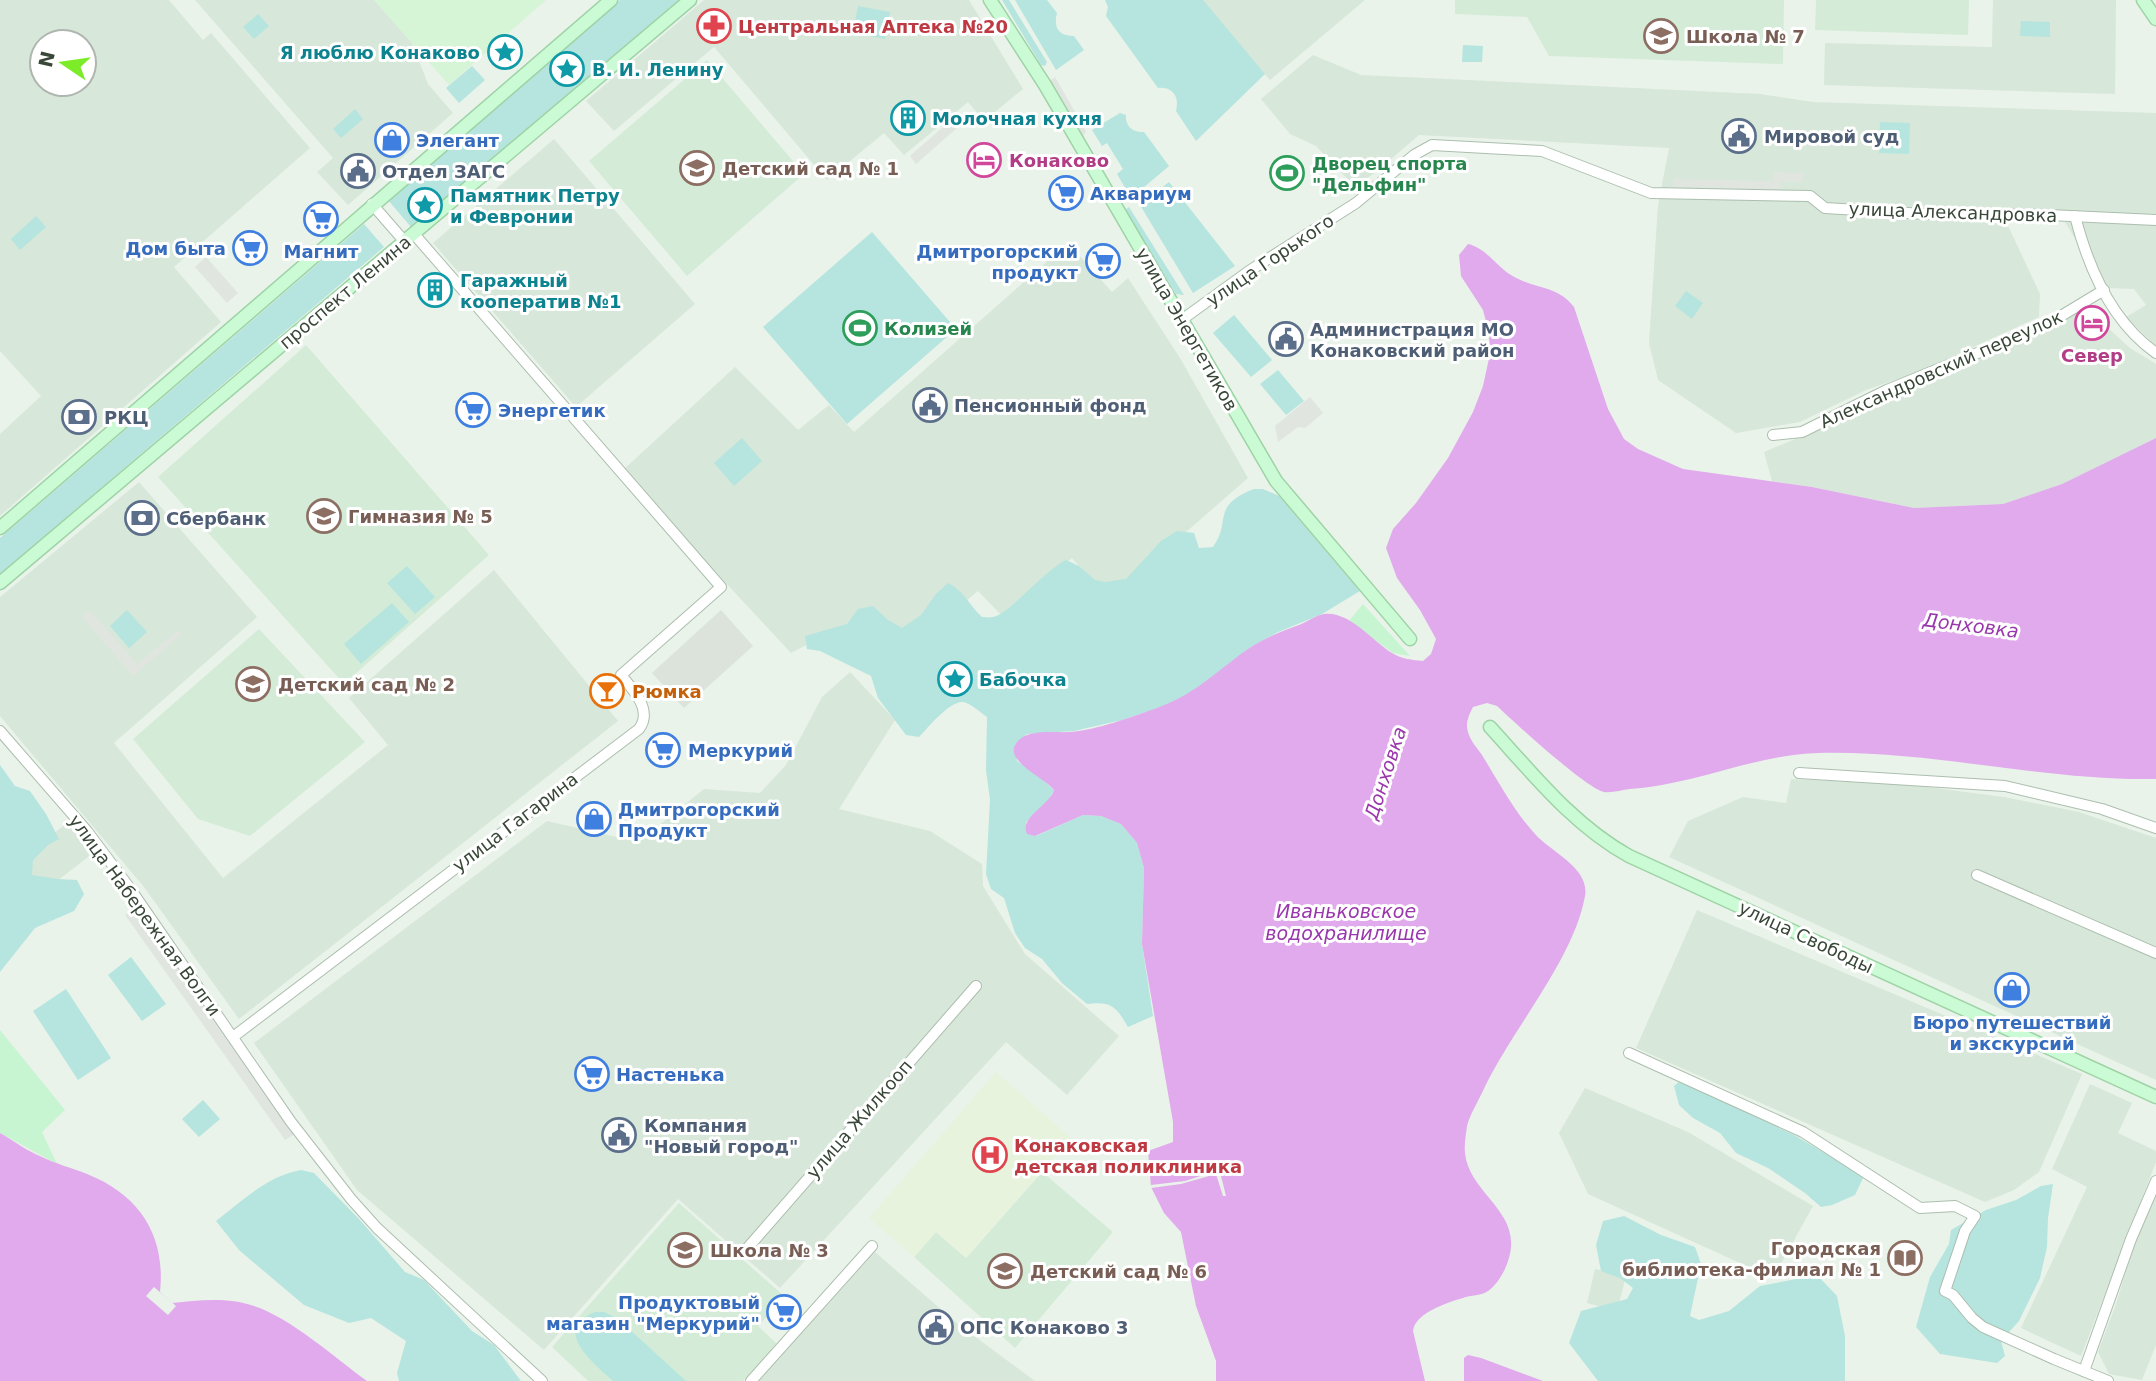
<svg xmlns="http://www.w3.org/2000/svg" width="2156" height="1381" font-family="'DejaVu Sans',sans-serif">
<rect width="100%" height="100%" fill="#e9f3ea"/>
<g fill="#d7e7d9" fill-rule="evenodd">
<path d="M0 0H169L203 40 211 33 310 148 174 267 221 322 0 516V434L41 396 0 351ZM42 42H84V84H42Z"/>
<polygon points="195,0 374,0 412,43 428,84 453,113 348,205 317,172 333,158"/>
<polygon points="704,0 969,0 1023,89 984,121 968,102 904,155 884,133 827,180 714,47 614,131 586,101"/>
<polygon points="1202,0 1365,0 1270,80"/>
<polygon points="1993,0 2116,0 2115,94 1824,85 1825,43 1992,47"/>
<polygon points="1313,55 1361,75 1760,94 1813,102 2156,113 2156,216 2003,215 2040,294 2039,317 1923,370 1866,390 1800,422 1736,433 1658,380 1649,343 1658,205 1669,148 1419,135 1376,172 1355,187 1316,146 1290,134 1261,99"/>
<polygon points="554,139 695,304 576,407 433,243"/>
<polygon points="2065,222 2156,224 2156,346 2126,317 2146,305 2134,289 2105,288"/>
<polygon points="1068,243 1112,292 1128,278 1180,358 1248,478 1109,599 1072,558 1002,616 978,591 908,648 875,609 791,653 622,471 735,367 798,430 829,405 854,432"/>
<polygon points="2089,302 2108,328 2130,348 2156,364 2156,438 2062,484 2003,504 1914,508 1812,487 1772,481 1764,452 1843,419 1928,379 2049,329"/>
<polygon points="139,482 257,617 114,743 223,878 388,745 349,698 494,570 618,721 239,1019 144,887 0,716 0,597"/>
<polygon points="850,672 895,720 839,809 930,831 982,864 983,886 1025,954 1119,1036 1067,1095 1006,1042 780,1288 678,1199 544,1350 357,1190 254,1043 547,821 638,842 704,789 760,793 786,765 822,697"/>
<polygon points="1791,779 1912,785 2004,797 2079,812 2156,838 2156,1080 1669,857 1688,821 1743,797 1786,803"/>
<polygon points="67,823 92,854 40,894 16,863"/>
<polygon points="1697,910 2082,1074 2039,1172 2014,1190 1985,1202 1636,1048"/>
<polygon points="2090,1084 2132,1103 2118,1133 2156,1151 2156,1162 2081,1356 2021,1328 2087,1187 2052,1169"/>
<polygon points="1585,1088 1688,1132 1813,1206 1773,1278 1588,1194 1559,1133"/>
<polygon points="2156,1195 2156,1345 2142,1380 2109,1374 2098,1352 2116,1304 2135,1241"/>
<polygon points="875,1252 958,1324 1035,1381 758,1381"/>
<polygon points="1595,1269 1626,1276 1617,1311 1587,1303"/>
</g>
<polygon fill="#d6f4d6" points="374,0 546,0 449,85"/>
<polygon fill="#dbe3da" points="721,610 753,646 684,708 652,673"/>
<g fill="#d4ecd7">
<polygon points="1455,0 1784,0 1783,64 1549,56 1527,17 1455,14"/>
<polygon points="1816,0 1969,0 1968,35 1815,30"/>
<polygon points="707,60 804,174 687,276 589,161"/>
<polygon points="306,345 489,555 344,684 158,477"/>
<polygon points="259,629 365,742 250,836 198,819 133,739"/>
<polygon points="1042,1172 1113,1232 1015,1348 914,1257 936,1232 966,1258"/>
<polygon points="679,1203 785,1297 758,1326 777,1344 743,1381 588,1381 552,1347"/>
</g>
<polygon fill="#e7f3dd" points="996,1072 1071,1138 966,1258 936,1232 914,1257 869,1218"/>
<g fill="#b5e5de">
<polygon points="620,0 679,0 411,227 388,200"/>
<polygon points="1002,0 1009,0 1047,62 1045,66 1041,65"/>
<path d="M1015 0H1047L1057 13C1053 28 1059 36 1074 36L1084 50 1056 70Z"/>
<path d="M1105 0H1203L1265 74 1196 141 1176 111C1180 98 1173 86 1158 88L1106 16 1108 7Z"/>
<polygon points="858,6 890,12 885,39 853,33"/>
<polygon points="258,14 269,26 254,39 243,27"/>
<polygon points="2021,21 2050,22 2050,37 2020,36"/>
<polygon points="1463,45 1483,46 1482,62 1462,62"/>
<polygon points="472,66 485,80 459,103 446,88"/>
<polygon points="355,109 363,119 341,138 333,129"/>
<path d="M1120 113 1126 115C1125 126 1133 133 1144 132L1169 166 1131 198 1117 174 1123 169 1107 143 1102 146 1092 130Z"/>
<polygon points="1880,122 1910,123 1909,154 1879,153"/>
<polygon points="1169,182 1235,266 1193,293 1140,205"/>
<polygon points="1129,207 1184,295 1176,294 1125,210"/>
<polygon points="36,216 46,227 20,250 11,239"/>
<polygon points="364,224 384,247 0,574 0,538"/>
<polygon points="872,232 956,329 847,424 763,327"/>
<polygon points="1686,291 1703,303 1692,319 1675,306"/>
<polygon points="1234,315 1272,360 1251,377 1213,333"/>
<polygon points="1278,370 1304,401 1286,415 1260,384"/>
<polygon points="742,438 762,461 734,486 714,463"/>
<path d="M1254 489H1263L1279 496 1360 591 1322 614 1276 633 1251 647 1193 692 1161 707 1122 720 1074 731 1027 734 1015 744 1017 761 1036 774 1054 790 1048 801 1026 822 1027 834 1036 836 1083 815 1101 816 1121 824 1137 843 1144 868 1142 944 1153 1016 1128 1027C1116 1006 1111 1001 1087 1004L1062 983 1042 959 1025 948 1015 933 1004 898 991 889 986 874 990 800 986 770 987 717C980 712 970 703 963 702 949 701 928 728 919 737L906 735 878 698 871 676 820 651 807 649 805 636 847 624 858 609 873 606 888 620 902 628 921 615 936 594 948 583C964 591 969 605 982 617 986 617 989 618 993 617 1008 615 1045 570 1066 560L1079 566 1095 580 1105 582 1126 579 1161 541 1177 531 1194 533 1199 548 1213 547C1232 521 1210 506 1254 489Z"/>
<polygon points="407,566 435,597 415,614 387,583"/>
<polygon points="392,603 409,622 361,664 344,644"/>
<polygon points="127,610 147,632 129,648 110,626"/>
<polygon points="0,765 15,786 30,791 46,814 59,839 48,845 33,860 32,875 57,879 77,880 84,894 74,911 35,928 0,972"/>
<polygon points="131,957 166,1004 142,1021 108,975"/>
<polygon points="66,989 111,1058 78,1080 33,1011"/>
<polygon points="1680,1081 1794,1135 1864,1176 1855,1195 1832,1205 1821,1207 1805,1193 1768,1168 1736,1153 1720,1133 1693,1118 1679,1105 1674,1086"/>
<polygon points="203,1100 220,1119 199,1137 182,1119"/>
<path d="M301 1170 314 1173 359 1219 405 1272 424 1280 472 1331 494 1345 521 1381H399L397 1373 406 1341 371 1318 349 1323 304 1305 239 1250 216 1221C242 1201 267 1176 301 1170Z"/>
<polygon points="2053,1184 2048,1218 2047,1247 2040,1278 2019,1321 2001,1341 2005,1356 1997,1363 1940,1354 1916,1327 1930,1277 1949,1244 1951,1230 1986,1210 2016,1200 2041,1186"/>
<polygon points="1624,1216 1661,1235 1695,1247 1701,1264 1690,1316 1699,1320 1729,1311 1760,1286 1817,1275 1837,1296 1845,1336 1845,1381 1598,1381 1569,1343 1581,1311 1627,1299 1633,1288 1620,1278 1601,1271 1596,1245 1603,1221"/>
<path d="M595 1312H604L617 1318 686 1381H613C595 1364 550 1330 595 1312Z"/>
</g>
<g fill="#c8f5d1">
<polygon points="1363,604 1410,656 1393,653 1349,621"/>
<polygon points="0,1030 65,1110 42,1132 57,1164 0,1133"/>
</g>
<g fill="#e0e5e0">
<polygon points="1055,77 1086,131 1082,138 1049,81"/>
<polygon points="959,113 966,120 916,164 910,156"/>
<polygon points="1774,172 1803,173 1803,182 1781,182 1780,189 1673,187 1673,179 1773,181"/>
<polygon points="206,257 238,293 227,303 195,267"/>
<polygon points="1310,397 1323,413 1305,428 1298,427 1278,442 1275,426"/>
<polygon points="90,610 137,664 178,630 182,634 133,676 82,617"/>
<polygon points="137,906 295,1134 285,1140 125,915"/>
</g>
<g fill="#e0aaec">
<path d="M1468 244C1486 248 1495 265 1511 275 1533 289 1558 285 1574 307L1608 409 1624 439 1638 449 1683 469 1812 487 1914 508 2003 504 2062 484 2156 438V779C2043 781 1931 750 1818 753 1753 755 1694 785 1630 789 1622 790 1612 793 1604 792 1587 789 1513 721 1497 706L1487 703 1473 707C1469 715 1465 723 1468 732 1470 740 1477 748 1482 755 1498 781 1514 811 1535 834 1551 852 1590 868 1585 896 1573 962 1510 1031 1482 1093 1477 1103 1470 1115 1467 1126 1466 1134 1464 1145 1465 1153 1469 1195 1525 1212 1508 1261 1505 1271 1497 1285 1488 1291 1482 1296 1470 1295 1463 1298 1446 1303 1415 1313 1413 1331L1425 1381H1216V1361L1196 1306 1181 1232 1164 1213 1151 1187 1148 1151 1173 1142V1122L1142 944 1144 868 1137 843 1121 824 1101 816 1083 815 1035 836 1027 834C1019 817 1049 806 1054 790 1045 778 1006 762 1015 745 1024 728 1053 733 1070 732 1097 730 1131 717 1157 708 1198 693 1217 670 1251 647 1267 637 1282 631 1299 625 1307 622 1316 615 1324 614 1350 611 1372 641 1392 653 1402 659 1412 660 1423 661L1431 654 1436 639 1420 610 1397 578 1386 548 1393 529 1416 503 1448 458 1473 412 1483 386 1490 354 1489 333 1483 310 1461 276 1459 255Z"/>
<path d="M0 1133C14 1141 27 1151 42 1157 56 1164 72 1168 87 1174 140 1195 166 1236 160 1292L172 1303C199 1300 228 1297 254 1306 291 1318 335 1358 367 1381H0Z"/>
<polygon points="1468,1355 1481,1358 1543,1381 1464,1381 1464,1358"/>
</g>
<g fill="#e9f3ea">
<polygon points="1218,1164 1226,1196 1223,1196 1216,1174 1181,1184 1151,1188 1151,1185 1185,1181 1216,1171 1215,1165"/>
<polygon points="154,1287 176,1306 168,1315 146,1296"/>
</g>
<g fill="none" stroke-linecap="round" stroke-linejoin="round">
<g stroke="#acbeae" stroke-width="12">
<g id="street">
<polyline points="372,204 405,242"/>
<path d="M2075 216C2088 267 2112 322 2156 353"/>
<polyline points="1183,319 1249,271 1356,203 1414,155 1432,145 1542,151 1651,193 1810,196 1825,208 1924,214 2049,215 2156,220"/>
<polyline points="1773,435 1802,432 1887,390 2046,325 2104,290"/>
<polyline points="0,731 87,831 129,887 291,1122 351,1199 377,1228 542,1381"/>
<polyline points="1799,773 2005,786 2102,809 2156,828"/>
<polyline points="1977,875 2156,953"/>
<path d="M233 1037 639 729C653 710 634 691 621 675L721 587 414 234"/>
<polyline points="1629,1053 1803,1132 1920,1208 1955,1206 1975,1216 1965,1231 1945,1291 1953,1295 1972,1318 1983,1327 2054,1359 2108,1381"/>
<polyline points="744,1252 976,986"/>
<polyline points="2084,1371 2131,1239 2156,1181"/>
<polyline points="751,1381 872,1246"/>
</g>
</g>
<g stroke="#9ed3a6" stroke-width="15">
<g id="secondary">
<polyline points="990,0 1045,85 1276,481 1410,639"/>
<polyline points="2143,0 2156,19"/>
<polyline points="0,528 611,0"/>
<polyline points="0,583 690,0"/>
<path d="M1490 727C1533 774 1573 825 1629 856L2156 1097"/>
</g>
</g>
<use href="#street" stroke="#fff" stroke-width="10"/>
<use href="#secondary" stroke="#cbfbd4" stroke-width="12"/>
</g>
<defs>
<g id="pharmacy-ring" transform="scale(1.75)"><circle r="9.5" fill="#fff" stroke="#e0444e" stroke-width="1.5"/><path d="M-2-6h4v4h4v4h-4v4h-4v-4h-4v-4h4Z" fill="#e0444e"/></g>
<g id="school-ring" transform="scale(1.75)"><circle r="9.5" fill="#fff" stroke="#8d6e63" stroke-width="1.5"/><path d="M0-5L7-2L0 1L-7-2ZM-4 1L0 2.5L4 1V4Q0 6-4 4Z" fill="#8d6e63"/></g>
<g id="sight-ring" transform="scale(1.75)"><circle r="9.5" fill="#fff" stroke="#0f9aa8" stroke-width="1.5"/><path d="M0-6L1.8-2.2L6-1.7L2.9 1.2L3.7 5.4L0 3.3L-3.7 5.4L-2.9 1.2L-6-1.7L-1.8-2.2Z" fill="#0f9aa8"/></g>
<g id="building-ring" transform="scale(1.75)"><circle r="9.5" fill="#fff" stroke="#0f9aa8" stroke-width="1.5"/><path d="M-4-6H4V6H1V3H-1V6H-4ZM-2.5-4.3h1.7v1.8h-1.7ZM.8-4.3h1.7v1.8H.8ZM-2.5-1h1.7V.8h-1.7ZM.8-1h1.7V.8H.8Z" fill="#0f9aa8"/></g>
<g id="civic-ring" transform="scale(1.75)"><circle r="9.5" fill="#fff" stroke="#5c6f8a" stroke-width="1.5"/><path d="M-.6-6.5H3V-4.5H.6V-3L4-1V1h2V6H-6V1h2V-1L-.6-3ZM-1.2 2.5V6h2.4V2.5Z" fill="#5c6f8a"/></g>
<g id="shop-ring" transform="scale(1.75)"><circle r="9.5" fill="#fff" stroke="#3f7fe0" stroke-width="1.5"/><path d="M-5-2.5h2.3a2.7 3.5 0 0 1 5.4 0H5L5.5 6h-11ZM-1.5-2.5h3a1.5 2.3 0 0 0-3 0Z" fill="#3f7fe0"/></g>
<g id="hotel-ring" transform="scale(1.75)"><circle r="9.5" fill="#fff" stroke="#d1479c" stroke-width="1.5"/><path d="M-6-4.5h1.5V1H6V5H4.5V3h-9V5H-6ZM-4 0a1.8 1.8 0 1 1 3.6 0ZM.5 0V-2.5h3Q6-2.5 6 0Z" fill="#d1479c"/></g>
<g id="stadium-ring" transform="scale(1.75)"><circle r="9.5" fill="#fff" stroke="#2e9e5b" stroke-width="1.5"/><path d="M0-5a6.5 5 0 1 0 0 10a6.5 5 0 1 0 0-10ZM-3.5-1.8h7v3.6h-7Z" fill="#2e9e5b"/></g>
<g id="supermarket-ring" transform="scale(1.75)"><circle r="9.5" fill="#fff" stroke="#3f7fe0" stroke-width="1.5"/><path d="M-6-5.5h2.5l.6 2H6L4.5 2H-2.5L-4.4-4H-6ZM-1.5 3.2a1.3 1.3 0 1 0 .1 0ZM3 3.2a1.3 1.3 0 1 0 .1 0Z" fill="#3f7fe0"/></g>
<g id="bank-ring" transform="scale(1.75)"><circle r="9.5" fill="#fff" stroke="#5c6f8a" stroke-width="1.5"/><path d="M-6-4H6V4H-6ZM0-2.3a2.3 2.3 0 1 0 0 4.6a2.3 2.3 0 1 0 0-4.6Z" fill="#5c6f8a"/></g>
<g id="bar-ring" transform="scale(1.75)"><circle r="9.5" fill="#fff" stroke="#e8710a" stroke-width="1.5"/><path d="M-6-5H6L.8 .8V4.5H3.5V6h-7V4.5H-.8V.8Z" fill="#e8710a"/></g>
<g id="hospital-ring" transform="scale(1.75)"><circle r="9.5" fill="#fff" stroke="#e0444e" stroke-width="1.5"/><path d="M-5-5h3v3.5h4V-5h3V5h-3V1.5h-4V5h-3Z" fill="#e0444e"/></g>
<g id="library-ring" transform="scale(1.75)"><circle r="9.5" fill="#fff" stroke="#8d6e63" stroke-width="1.5"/><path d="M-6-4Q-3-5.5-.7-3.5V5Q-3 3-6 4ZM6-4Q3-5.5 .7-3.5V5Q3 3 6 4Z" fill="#8d6e63"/></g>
</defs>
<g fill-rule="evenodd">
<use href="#pharmacy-ring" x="714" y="26"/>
<use href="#school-ring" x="1661" y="36"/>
<use href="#sight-ring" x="505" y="52"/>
<use href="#sight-ring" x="567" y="69"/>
<use href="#building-ring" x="908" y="118"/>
<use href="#civic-ring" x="1739" y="136"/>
<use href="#shop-ring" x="392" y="140"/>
<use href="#hotel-ring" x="984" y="160"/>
<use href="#school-ring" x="697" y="168"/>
<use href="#civic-ring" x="358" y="171"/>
<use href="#stadium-ring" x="1287" y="173"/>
<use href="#supermarket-ring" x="1066" y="193"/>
<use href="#sight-ring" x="425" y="205"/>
<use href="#supermarket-ring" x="321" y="219"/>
<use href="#supermarket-ring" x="250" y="248"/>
<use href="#supermarket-ring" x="1103" y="261"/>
<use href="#building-ring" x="435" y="290"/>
<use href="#hotel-ring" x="2092" y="323"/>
<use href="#stadium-ring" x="860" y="328"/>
<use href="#civic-ring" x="1286" y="339"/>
<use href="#civic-ring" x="930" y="405"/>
<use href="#supermarket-ring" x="473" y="410"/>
<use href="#bank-ring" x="79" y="417"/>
<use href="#school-ring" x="324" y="516"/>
<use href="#bank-ring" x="142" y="518"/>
<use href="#sight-ring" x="955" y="679"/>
<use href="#school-ring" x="253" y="684"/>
<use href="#bar-ring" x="607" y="691"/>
<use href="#supermarket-ring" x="663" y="750"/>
<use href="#shop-ring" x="594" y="819"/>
<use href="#shop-ring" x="2012" y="990"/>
<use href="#supermarket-ring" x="592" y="1074"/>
<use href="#civic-ring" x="619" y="1135"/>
<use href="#hospital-ring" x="990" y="1155"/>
<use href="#school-ring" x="685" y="1250"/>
<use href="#library-ring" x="1905" y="1258"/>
<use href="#school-ring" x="1005" y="1271"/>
<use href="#supermarket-ring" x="784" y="1312"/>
<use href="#civic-ring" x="936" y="1327"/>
</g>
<g text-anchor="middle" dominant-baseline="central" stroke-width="6" stroke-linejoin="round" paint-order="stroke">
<g font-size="18" font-weight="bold" fill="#be3a42" stroke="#fff" text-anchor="start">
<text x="738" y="26">Центральная Аптека №20</text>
<text x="1014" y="1145">Конаковская<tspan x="1014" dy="21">детская поликлиника</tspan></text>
</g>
<g font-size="18" font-weight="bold" fill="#785e54" stroke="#fff" text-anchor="start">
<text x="1686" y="36">Школа № 7</text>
<text x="722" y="168">Детский сад № 1</text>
<text x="348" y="516">Гимназия № 5</text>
<text x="278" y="684">Детский сад № 2</text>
<text x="1881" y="1248" text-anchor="end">Городская<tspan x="1881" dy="21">библиотека-филиал № 1</tspan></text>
<text x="710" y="1250">Школа № 3</text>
<text x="1030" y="1271">Детский сад № 6</text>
</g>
<g font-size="18" font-weight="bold" fill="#0d838f" stroke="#fff" text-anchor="start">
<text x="480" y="52" text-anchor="end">Я люблю Конаково</text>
<text x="592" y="69">В. И. Ленину</text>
<text x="932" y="118">Молочная кухня</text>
<text x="450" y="195">Памятник Петру<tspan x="450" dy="21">и Февронии</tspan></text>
<text x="460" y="280">Гаражный<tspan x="460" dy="21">кооператив №1</tspan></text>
<text x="979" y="679">Бабочка</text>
</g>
<g font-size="18" font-weight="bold" fill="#4e5e75" stroke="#fff" text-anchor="start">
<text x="1764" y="136">Мировой суд</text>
<text x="382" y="171">Отдел ЗАГС</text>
<text x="1310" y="329">Администрация МО<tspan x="1310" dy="21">Конаковский район</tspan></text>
<text x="954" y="405">Пенсионный фонд</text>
<text x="104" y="417">РКЦ</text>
<text x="166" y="518">Сбербанк</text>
<text x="644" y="1125">Компания<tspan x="644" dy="21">"Новый город"</tspan></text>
<text x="960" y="1327">ОПС Конаково 3</text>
</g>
<g font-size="18" font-weight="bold" fill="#366cbe" stroke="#fff" text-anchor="start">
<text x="416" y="140">Элегант</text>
<text x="1090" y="193">Аквариум</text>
<text x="226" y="248" text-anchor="end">Дом быта</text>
<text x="321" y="251" text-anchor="middle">Магнит</text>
<text x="1078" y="251" text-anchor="end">Дмитрогорский<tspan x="1078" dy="21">продукт</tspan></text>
<text x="498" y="410">Энергетик</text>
<text x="688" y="750">Меркурий</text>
<text x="618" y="809">Дмитрогорский<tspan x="618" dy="21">Продукт</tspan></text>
<text x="2012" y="1022" text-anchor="middle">Бюро путешествий<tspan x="2012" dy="21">и экскурсий</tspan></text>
<text x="616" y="1074">Настенька</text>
<text x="760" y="1302" text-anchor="end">Продуктовый<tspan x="760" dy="21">магазин "Меркурий"</tspan></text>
</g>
<g font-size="18" font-weight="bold" fill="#b23c85" stroke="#fff" text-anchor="start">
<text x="1009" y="160">Конаково</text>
<text x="2092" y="355" text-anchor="middle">Север</text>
</g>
<g font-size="18" font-weight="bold" fill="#27864d" stroke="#fff" text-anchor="start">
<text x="1312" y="163">Дворец спорта<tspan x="1312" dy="21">"Дельфин"</tspan></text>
<text x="884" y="328">Колизей</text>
</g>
<g font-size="18" fill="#384738" stroke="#fff">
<text transform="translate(1953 212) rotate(2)">улица Александровка</text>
<text transform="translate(1270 260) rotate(-34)">улица Горького</text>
<text transform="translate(345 292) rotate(-40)">проспект Ленина</text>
<text transform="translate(1187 329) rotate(60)">улица Энергетиков</text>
<text transform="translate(1941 369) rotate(-24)">Александровский переулок</text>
<text transform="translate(515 822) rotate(-37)">улица Гагарина</text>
<text transform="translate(145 915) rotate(54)">улица Набережная Волги</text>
<text transform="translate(1806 937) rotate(25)">улица Свободы</text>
<text transform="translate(859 1119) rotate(-49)">улица Жилкооп</text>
</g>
<g font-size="18" font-weight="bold" fill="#c56008" stroke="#fff" text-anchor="start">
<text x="632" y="691">Рюмка</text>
</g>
<g font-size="19" font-style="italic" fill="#9937ac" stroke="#fff">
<text transform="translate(1971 625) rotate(7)">Донховка</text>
<text transform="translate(1385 773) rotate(-72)">Донховка</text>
<text x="1346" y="911">Иваньковское<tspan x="1346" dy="22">водохранилище</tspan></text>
</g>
</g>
<g transform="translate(63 63) rotate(283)"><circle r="33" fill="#ffffff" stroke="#afb5af" stroke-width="2"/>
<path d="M0-5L12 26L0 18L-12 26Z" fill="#7cec28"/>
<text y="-10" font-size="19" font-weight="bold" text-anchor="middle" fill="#384738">N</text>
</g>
</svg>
